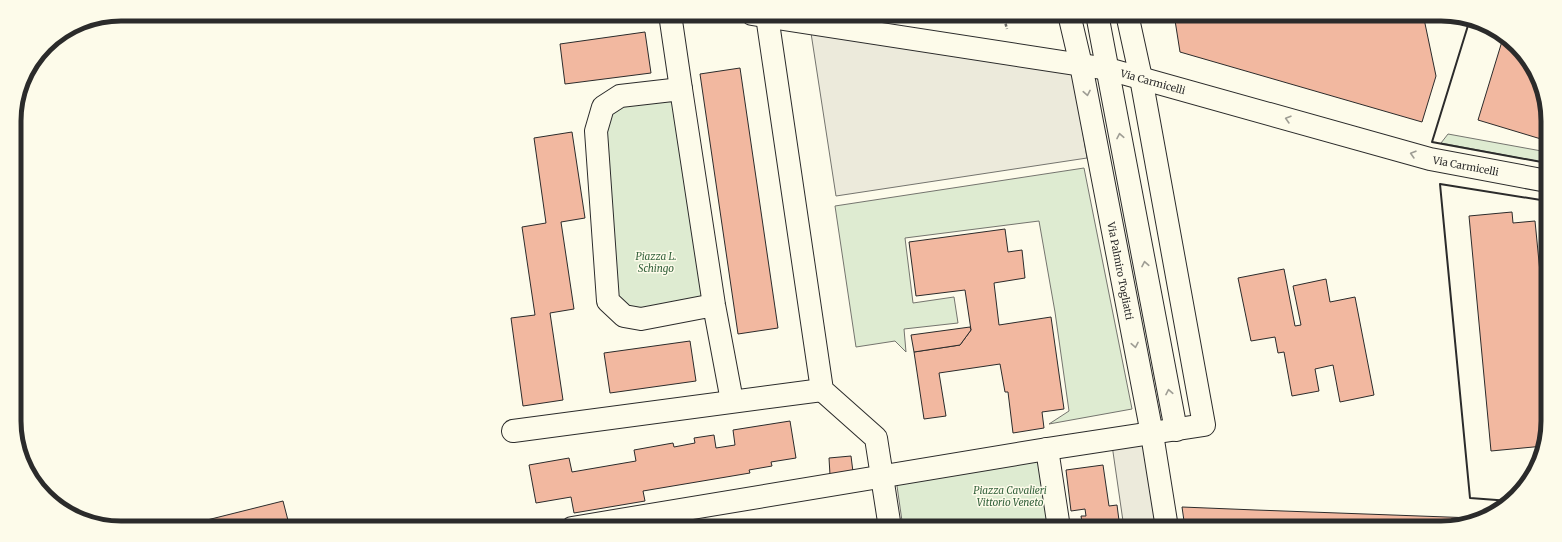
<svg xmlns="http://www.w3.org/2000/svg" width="1562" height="542" font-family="Merriweather,serif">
<rect width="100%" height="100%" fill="#fdfbea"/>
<g fill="#deebd1" stroke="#74746e">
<polygon points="681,89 714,305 641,319 608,301 603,107"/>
<polygon points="1448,134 1547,152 1547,163 1441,143"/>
<polygon points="1084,168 1132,409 1049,424 1069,411 1055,312 1039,221 905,238 913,303 954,297 958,323 904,329 906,352 895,341 856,347 835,206"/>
<polygon points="1041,458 1051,528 903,528 896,479"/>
</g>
<g fill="#eceadb" stroke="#74746e">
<polygon points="1007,14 1053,14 1054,20"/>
<polygon points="811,33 1073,72 1087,158 836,196"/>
<polygon points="1146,440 1161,528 1124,528 1112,445"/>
</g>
<g fill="#f2b8a0" stroke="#2b2b2b">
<polygon points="1174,14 1423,14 1436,76 1422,122 1180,52"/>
<polygon points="645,32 651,73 565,84 560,44"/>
<polygon points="1503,38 1522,51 1547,107 1547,118 1541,139 1478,120"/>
<polygon points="740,68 778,328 738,334 700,74"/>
<polygon points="572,132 585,218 561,222 574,309 550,313 563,400 523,406 511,318 535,315 522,227 546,223 534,138"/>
<polygon points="1512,212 1513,223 1535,221 1548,354 1548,421 1544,446 1491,451 1469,216"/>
<polygon points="1005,229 1008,252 1022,250 1025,278 994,283 999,325 1051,317 1064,409 1042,412 1044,428 1013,433 1008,392 1005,392 1000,364 939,373 946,416 924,419 914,352 960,345 971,330 965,290 916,296 909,242"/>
<polygon points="1284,269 1295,326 1301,325 1293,286 1326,279 1330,302 1355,297 1374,395 1340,402 1333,365 1315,369 1319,391 1292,396 1284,352 1278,353 1275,337 1251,341 1238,278"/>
<polygon points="970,327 971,330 960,345 914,352 911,335"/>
<polygon points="690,341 696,381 610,393 604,353"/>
<polygon points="790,421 796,458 771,462 772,466 749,470 750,473 643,491 645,501 574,513 571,497 536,503 529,465 569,458 572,472 636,461 634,450 673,443 674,447 695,443 694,438 714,435 716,448 735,445 733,430"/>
<polygon points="851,456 853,472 830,475 829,458"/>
<polygon points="1103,465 1109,506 1117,505 1120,528 1083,528 1081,516 1086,516 1085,509 1071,511 1066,470"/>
<polygon points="283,501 290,528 175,528"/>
<polygon points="1182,507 1256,510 1474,518 1448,528 1185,528"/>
</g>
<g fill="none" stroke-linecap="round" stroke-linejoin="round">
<g stroke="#2b2b2b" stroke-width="24">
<g id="minor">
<polyline points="670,14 681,89"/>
<path id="s1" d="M752 14 1108 69 1430 159 1547 181"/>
<path id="s2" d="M1069 14 1081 65 1152 434 1167 528"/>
<polyline points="1097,14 1176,430"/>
<polyline points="767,16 822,390 876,438 890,528"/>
<polyline points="714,305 641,319 624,316 608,301 596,131 603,107 620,96 681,89 714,305 732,401"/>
<polyline points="513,431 822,390"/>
<polyline points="1047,449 1059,528"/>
<polyline points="572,528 1047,449 1204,425 1141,78 1127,14"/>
</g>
</g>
<polyline stroke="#6a6964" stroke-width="2.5" stroke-dasharray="3 2" stroke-linecap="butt" points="1003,14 1007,29"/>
<use href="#minor" stroke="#fdfbea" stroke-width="22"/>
<g stroke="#2b2b2b" stroke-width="2">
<polyline points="1470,19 1432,142 1547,163"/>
<polyline points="1510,501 1470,498 1440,184 1547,201"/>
</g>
</g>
<defs><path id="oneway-chevron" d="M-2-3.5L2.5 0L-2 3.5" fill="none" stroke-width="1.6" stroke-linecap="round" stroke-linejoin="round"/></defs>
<g stroke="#9e9d94">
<use href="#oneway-chevron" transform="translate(1087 93) rotate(79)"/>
<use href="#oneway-chevron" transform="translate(1288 119) rotate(-164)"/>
<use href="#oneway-chevron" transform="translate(1120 136) rotate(-101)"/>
<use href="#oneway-chevron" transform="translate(1413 154) rotate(-164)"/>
<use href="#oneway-chevron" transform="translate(1145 264) rotate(-101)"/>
<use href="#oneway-chevron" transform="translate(1135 345) rotate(79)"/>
<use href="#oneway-chevron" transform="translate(1169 392) rotate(-101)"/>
</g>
<g text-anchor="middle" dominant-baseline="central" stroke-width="3" stroke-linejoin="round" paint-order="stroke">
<g font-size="10" fill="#2b2b2b" stroke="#fdfbea">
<text stroke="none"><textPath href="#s1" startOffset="407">Via Carmicelli</textPath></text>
<text stroke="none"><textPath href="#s1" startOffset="731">Via Carmicelli</textPath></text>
<text stroke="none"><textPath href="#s2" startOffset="262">Via Palmiro Togliatti</textPath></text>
</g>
<g font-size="10" font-style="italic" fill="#34623c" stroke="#fdfbea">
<text x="656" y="256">Piazza L.<tspan x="656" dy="12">Schingo</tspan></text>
<text x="1010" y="490">Piazza Cavalieri<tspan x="1010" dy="12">Vittorio Veneto</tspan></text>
</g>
</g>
<path d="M0 0H1562V542H0ZM121 21H1441A100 100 0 0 1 1541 121V421A100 100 0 0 1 1441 521H121A100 100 0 0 1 21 421V121A100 100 0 0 1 121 21Z" fill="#fdfbea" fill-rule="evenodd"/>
<path fill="none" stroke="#2b2b2b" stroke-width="5" d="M121 21H1441A100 100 0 0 1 1541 121V421A100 100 0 0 1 1441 521H121A100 100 0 0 1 21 421V121A100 100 0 0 1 121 21Z"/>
</svg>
